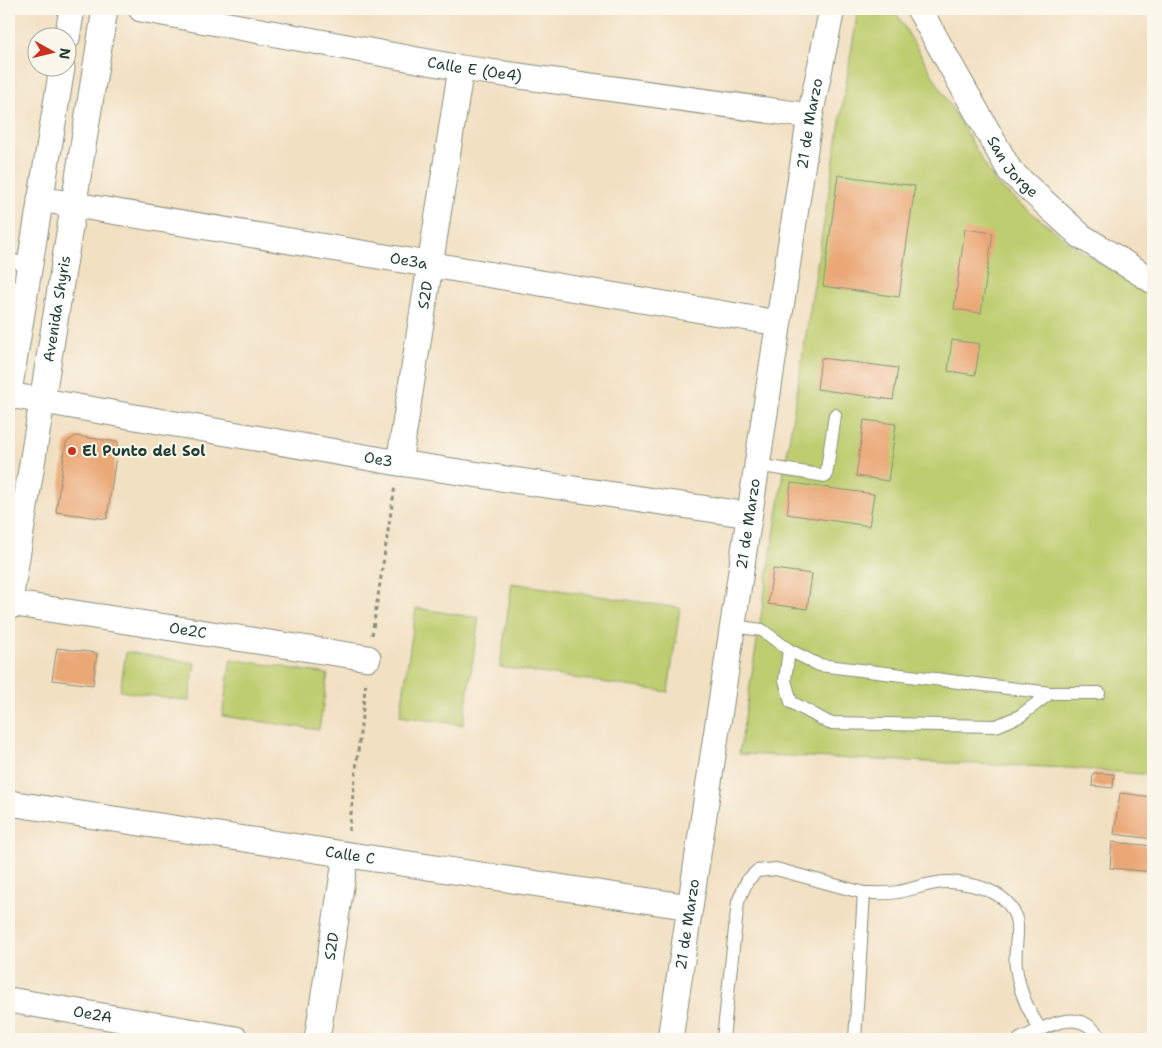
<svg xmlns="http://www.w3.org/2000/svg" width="1162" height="1048" font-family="'Shantell Sans',sans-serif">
<rect width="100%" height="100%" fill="#fbf7ec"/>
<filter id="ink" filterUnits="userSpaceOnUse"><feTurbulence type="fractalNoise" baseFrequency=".02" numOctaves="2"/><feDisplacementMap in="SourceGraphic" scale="10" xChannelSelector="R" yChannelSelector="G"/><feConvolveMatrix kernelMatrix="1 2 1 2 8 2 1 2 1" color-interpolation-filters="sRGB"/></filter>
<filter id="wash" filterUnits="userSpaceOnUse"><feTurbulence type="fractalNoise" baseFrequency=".0096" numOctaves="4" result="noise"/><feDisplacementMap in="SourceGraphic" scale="20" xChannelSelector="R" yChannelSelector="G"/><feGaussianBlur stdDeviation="1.12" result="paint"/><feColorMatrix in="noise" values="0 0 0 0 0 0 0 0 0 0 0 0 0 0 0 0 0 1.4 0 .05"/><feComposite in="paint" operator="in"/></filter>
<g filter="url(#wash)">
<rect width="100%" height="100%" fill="#f2e0c2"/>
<g fill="#becd6f" stroke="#6e8552">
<polygon points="858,9 894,9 996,184 1071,244 1153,296 1153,775 1068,768 739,754"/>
<polygon points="512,583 680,608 668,692 500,667"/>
<polygon points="416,608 479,618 463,725 400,716"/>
<polygon points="126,652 195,663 189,701 120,691"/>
<polygon points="231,659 328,674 319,730 222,716"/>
</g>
<g id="blocks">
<g fill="#eba877">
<polygon points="838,175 915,186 899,297 823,286"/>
<polygon points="965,229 993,233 981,313 954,309"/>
<polygon points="952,340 980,344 975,375 948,371"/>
<polygon points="821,358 898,368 893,400 817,389"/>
<polygon points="864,420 896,424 888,481 856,476"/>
<polygon points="76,436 118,442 107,519 56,512 66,443"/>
<polygon points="791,483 874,494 869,526 787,514"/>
<polygon points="773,569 812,574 807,609 768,604"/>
<polygon points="57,648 97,653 93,685 52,680"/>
<polygon points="1093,773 1114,774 1113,788 1092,786"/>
<polygon points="1120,793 1153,797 1153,839 1114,834"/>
<polygon points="1112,842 1153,846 1153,872 1110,868"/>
</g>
</g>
</g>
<g filter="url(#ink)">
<use href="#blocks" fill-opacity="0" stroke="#888e7b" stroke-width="1"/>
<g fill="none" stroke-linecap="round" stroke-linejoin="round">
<g stroke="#888e7b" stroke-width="14">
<g id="lane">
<polyline points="9,258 30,269"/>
<polyline points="757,465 826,476 835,415"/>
<polyline points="732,626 762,630 789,650 819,665 1050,693 1099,693"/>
<polyline points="789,650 785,680 791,702 829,723 996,726 1020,716 1050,693"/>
<polyline points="723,1039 738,902 747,881 757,871 776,869 864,893"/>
<path d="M855 1039 864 893C875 893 888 894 898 892 915 889 933 881 950 882 978 884 1014 893 1017 925 1018 939 1014 953 1016 967 1019 991 1027 1010 1041 1030"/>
<path d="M1020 1039C1049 1026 1079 1005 1101 1039"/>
</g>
</g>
<g stroke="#888e7b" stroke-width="27">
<g id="street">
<path id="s1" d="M141 9 461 68 810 116"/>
<path id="s2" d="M919 9 1010 171 1081 236 1153 281"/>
<polyline points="67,38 72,9"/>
<path id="s3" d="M40 199 778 323"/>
<polyline points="9,392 62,68"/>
<path id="s4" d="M9 395 399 463 749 515"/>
<path id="s5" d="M399 463 461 68"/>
<path id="s6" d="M9 603 368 658"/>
<path id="s7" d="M9 607 105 9"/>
<path id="s8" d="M9 803 690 907"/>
<path id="s9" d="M9 1000 236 1039"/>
<path id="s10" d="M317 1039 346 855"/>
<path id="s11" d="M670 1039 810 116 832 9"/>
</g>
</g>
<g stroke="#888e7b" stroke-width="3" stroke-dasharray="4 4" stroke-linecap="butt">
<polyline points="372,635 395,486"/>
<polyline points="349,831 366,681"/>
</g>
<use href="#lane" stroke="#fff" stroke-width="12"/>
<use href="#street" stroke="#fff" stroke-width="25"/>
</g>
</g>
<circle fill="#c8321e" stroke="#fbf7ec" stroke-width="2" cx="72" cy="451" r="5"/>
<g text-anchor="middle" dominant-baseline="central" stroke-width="4" stroke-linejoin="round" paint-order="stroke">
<g font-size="15" fill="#1f3d34" stroke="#fbf7ec">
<text stroke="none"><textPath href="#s1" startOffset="339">Calle E (Oe4)</textPath></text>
<text stroke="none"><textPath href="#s11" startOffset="926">21 de Marzo</textPath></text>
<text stroke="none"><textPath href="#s2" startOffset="184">San Jorge</textPath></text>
<text stroke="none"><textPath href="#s3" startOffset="374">Oe3a</textPath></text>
<text stroke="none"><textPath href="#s5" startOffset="170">S2D</textPath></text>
<text stroke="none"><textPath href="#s7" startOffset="302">Avenida Shyris</textPath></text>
<text stroke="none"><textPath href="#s4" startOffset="375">Oe3</textPath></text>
<text stroke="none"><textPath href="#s11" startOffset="521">21 de Marzo</textPath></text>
<text stroke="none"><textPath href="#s6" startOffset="181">Oe2C</textPath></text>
<text stroke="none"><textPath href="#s8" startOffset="345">Calle C</textPath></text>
<text stroke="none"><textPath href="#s11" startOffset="116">21 de Marzo</textPath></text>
<text stroke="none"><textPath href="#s10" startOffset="94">S2D</textPath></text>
<text stroke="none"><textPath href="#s9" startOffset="85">Oe2A</textPath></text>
</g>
<g font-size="15" font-weight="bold" fill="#1f3d34" stroke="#fbf7ec" text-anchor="start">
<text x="82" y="451">El Punto del Sol</text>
</g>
</g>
<rect width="1162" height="1048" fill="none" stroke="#fbf7ec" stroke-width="30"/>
<g transform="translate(52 52) rotate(98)"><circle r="24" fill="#fbf7ec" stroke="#a3ada2"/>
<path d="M0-4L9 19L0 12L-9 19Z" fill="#c8321e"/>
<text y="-8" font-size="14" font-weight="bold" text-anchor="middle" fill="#1f3d34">N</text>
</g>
</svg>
